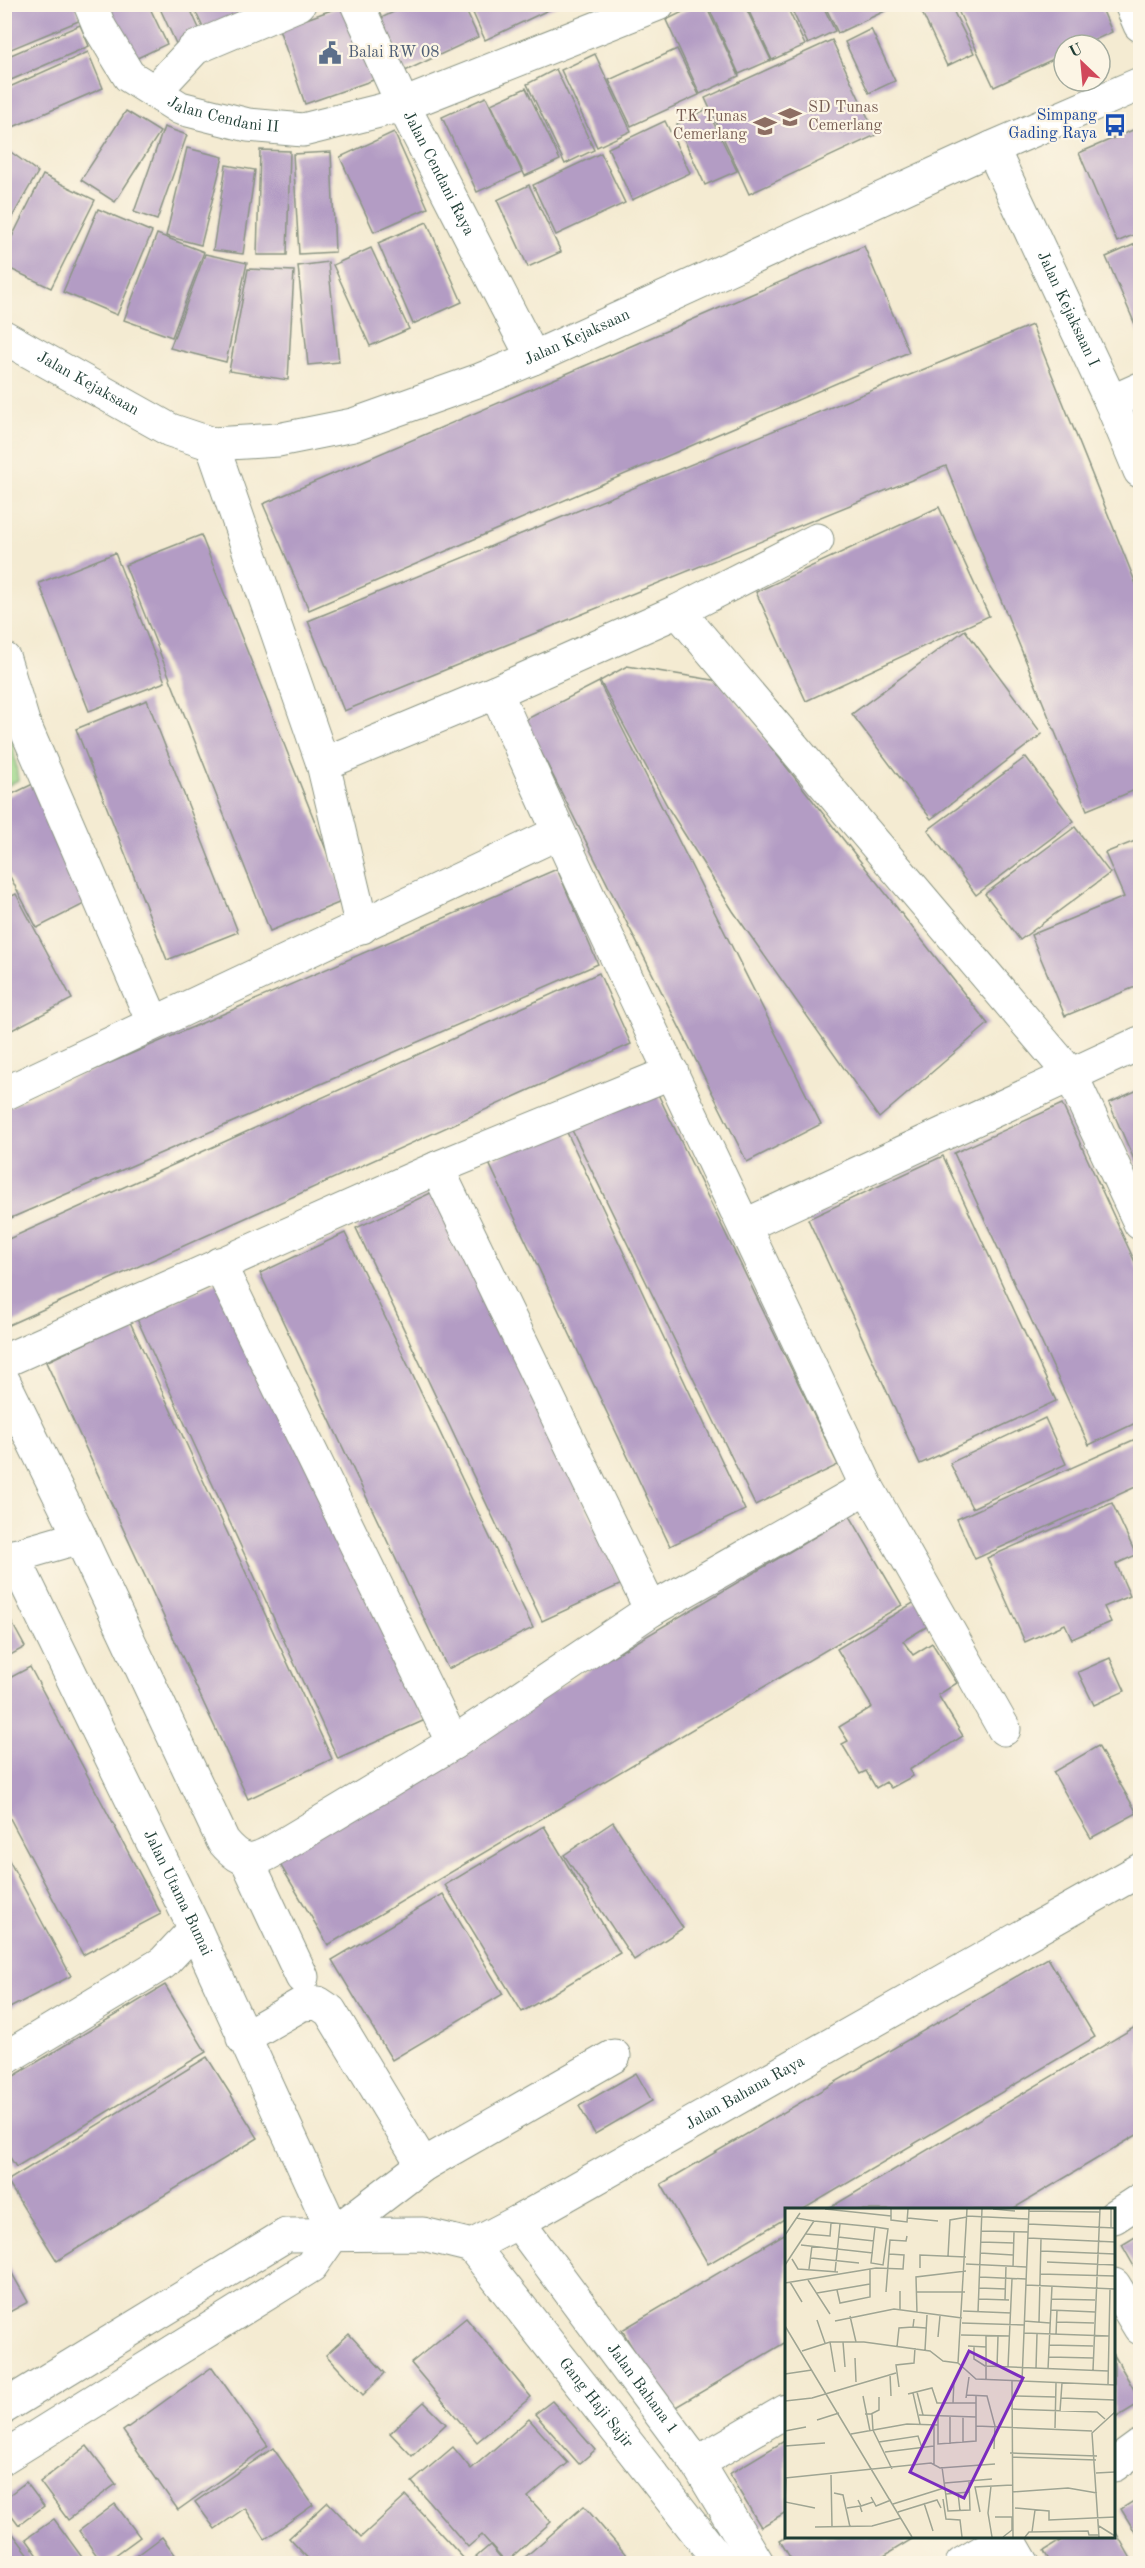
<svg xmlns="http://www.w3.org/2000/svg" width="1145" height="2568" font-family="'Old Standard TT',serif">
<rect width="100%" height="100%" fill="#fcf5e5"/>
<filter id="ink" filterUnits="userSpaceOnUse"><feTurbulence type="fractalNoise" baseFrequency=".0167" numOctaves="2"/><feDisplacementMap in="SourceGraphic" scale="12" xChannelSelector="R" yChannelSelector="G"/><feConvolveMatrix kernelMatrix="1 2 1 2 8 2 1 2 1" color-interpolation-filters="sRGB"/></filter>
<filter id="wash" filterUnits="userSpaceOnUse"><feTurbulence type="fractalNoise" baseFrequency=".008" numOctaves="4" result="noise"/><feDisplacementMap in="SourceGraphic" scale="24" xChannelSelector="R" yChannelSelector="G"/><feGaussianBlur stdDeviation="1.35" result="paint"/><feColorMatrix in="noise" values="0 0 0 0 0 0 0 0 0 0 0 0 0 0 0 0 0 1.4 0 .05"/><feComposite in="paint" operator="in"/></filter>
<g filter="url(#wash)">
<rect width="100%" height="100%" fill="#f4ebd2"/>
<polygon fill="#9dd78a" stroke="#5e8a5f" stroke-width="1.5" points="4,677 18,780 5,787 4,787"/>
<g id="blocks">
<g fill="#b39cc4">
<polygon points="17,4 75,4 81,20 4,52 4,10"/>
<polygon points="103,4 148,4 167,44 129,62"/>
<polygon points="158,4 188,4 203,37 178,48"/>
<polygon points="192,4 249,4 252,12 206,34"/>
<polygon points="348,4 382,77 305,104 279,29"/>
<polygon points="385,4 403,4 389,11"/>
<polygon points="410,4 463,4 478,37 403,72 379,19"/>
<polygon points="469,4 561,4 485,40"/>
<polygon points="699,4 705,4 739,76 700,94 666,20"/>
<polygon points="707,4 744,4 771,60 739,74"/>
<polygon points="789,4 822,4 835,31 808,44"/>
<polygon points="824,4 900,4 838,33"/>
<polygon points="923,4 950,4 974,53 947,66 919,6"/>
<polygon points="955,4 1100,4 1112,32 1084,45 1064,45 1064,54 994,87"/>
<polygon points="746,5 786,5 805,45 772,60"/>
<polygon points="80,25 89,46 4,83 4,58"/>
<polygon points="871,29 895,81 869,93 845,42"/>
<polygon points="832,40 876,135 749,194 705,98"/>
<polygon points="677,49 699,95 631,126 609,80"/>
<polygon points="88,52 103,88 6,130 5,89"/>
<polygon points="595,54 631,131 597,147 561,70"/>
<polygon points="556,69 594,150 565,164 527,84"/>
<polygon points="526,88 560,160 525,176 491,104"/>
<polygon points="486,97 522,172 477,192 442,117"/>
<polygon points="707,109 737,171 705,185 677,124"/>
<polygon points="126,111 160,132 115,202 81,180"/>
<polygon points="665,121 690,173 632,200 608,148"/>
<polygon points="164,127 187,135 157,220 134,212"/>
<polygon points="1140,127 1140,232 1117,242 1079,153"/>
<polygon points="394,132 428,208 374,232 340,157"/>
<polygon points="4,147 38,172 4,231"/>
<polygon points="187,148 223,157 201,245 166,236"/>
<polygon points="260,150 290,151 287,255 257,255"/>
<polygon points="331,152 335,252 299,254 293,154"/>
<polygon points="601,153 625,203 556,235 533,185"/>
<polygon points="226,165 255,170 243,254 213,250"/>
<polygon points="43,175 95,200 51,288 4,266 4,253"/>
<polygon points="529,185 561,252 528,267 497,200"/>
<polygon points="98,209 152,232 117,315 63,292"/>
<polygon points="427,222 462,302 413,324 378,243"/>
<polygon points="157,234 204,252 172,337 124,320"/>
<polygon points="1140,242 1140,336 1106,257"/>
<polygon points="864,246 909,352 309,610 263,504"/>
<polygon points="371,248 409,329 370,346 333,265"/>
<polygon points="205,254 247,263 226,362 170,348"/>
<polygon points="328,262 339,362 308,365 298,266"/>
<polygon points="248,269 294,271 288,380 229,371"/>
<polygon points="1032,325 1140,594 1140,788 1087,810 946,466 344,711 308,621"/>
<polygon points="939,507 989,616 806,701 756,592"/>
<polygon points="201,535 346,900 270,931 125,565"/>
<polygon points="115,553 165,682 89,711 39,583"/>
<polygon points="965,630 1042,734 931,819 852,714"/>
<polygon points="627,666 719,681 988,1024 879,1118 733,911 670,811 600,681"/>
<polygon points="599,682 821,1124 747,1162 525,720"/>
<polygon points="147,700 238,932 167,960 76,729"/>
<polygon points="1026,757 1074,821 976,895 928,830"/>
<polygon points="39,781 98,897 37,928 4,865 4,798"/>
<polygon points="1075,827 1110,873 1020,940 985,894"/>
<polygon points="1140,839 1140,985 1065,1016 1031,935 1124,897 1105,853"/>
<polygon points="557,869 598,964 4,1221 4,1109"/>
<polygon points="16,894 72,999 4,1034 4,900"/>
<polygon points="599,973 631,1044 4,1327 4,1241"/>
<polygon points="654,1086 838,1465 755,1505 570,1126"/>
<polygon points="1140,1089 1140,1173 1109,1103"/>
<polygon points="1062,1104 1140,1273 1140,1421 1089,1445 954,1153"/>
<polygon points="564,1126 745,1510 670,1546 488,1161"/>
<polygon points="943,1156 1056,1401 920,1464 808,1219"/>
<polygon points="437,1190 622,1584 542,1621 356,1228"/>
<polygon points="345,1233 533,1628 448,1669 260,1273"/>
<polygon points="224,1280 425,1720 338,1759 137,1319"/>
<polygon points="130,1322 332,1759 248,1799 46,1362"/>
<polygon points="1045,1418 1066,1464 972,1508 950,1463"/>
<polygon points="1140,1437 1140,1485 975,1559 957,1519"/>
<polygon points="1112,1503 1136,1555 1116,1564 1130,1596 1104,1607 1111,1622 1072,1639 1065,1624 1025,1642 987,1558"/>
<polygon points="850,1516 902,1605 328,1945 275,1856"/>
<polygon points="923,1597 936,1621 903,1641 913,1655 932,1643 957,1683 938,1695 963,1736 909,1770 913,1776 891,1788 886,1782 876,1788 866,1771 860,1774 842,1744 848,1741 839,1727 872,1707 837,1649"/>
<polygon points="5,1610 25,1647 5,1658"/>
<polygon points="1110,1658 1125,1691 1094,1705 1078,1672"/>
<polygon points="30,1667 161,1914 83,1955 4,1807 4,1681"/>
<polygon points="1098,1746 1137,1813 1091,1838 1053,1772"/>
<polygon points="613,1822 683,1928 634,1960 564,1855"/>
<polygon points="544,1826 620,1953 522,2012 445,1885"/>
<polygon points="4,1851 71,1976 4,2011"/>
<polygon points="443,1894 503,1994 392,2060 332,1960"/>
<polygon points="1048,1958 1095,2037 802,2210 786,2210 786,2218 708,2264 661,2184"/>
<polygon points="165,1985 206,2052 16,2167 4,2148 4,2082"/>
<polygon points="1140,2024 1140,2133 1011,2210 826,2210"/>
<polygon points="207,2057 258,2138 57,2261 7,2181"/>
<polygon points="636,2073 652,2101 595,2134 579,2106"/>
<polygon points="786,2233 786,2342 669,2411 622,2330"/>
<polygon points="1140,2234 1140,2277 1122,2245"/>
<polygon points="4,2259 28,2302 4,2315"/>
<polygon points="466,2318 531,2397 477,2442 411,2363"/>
<polygon points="349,2334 385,2373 363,2395 326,2355"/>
<polygon points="1114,2355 1140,2400 1140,2403 1114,2419"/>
<polygon points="212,2367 268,2446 178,2510 123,2431"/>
<polygon points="552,2401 595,2450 579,2464 535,2414"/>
<polygon points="424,2402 446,2424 412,2456 390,2433"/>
<polygon points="529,2419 568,2463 528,2497 551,2522 506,2562 482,2535 468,2547 412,2482 453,2447 471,2469"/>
<polygon points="786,2440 786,2512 761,2527 729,2474"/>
<polygon points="87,2446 116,2484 68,2520 40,2482"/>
<polygon points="273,2448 313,2505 265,2539 245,2508 215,2529 195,2502"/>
<polygon points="26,2482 44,2506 19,2525 4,2505 4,2499"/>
<polygon points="406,2496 466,2561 463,2564 313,2564 289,2538 328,2502 361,2537"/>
<polygon points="1140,2497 1140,2540 1121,2509"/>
<polygon points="115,2504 140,2537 103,2564 79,2531"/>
<polygon points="584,2506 634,2564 517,2564"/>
<polygon points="54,2519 87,2564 44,2564 26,2539"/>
<polygon points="4,2522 36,2564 4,2564"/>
<polygon points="1114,2529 1134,2564 1051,2564 1044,2551 1068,2536 1114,2536"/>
<polygon points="788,2536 917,2536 871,2564 794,2564 780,2541"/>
<polygon points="162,2537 182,2564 126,2564"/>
<polygon points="490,2545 506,2564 468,2564"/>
</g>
</g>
</g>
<g filter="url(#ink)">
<use href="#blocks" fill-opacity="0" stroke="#8a9483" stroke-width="1.5"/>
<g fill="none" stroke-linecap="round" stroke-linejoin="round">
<g stroke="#8a9483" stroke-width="35">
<g id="minor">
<path id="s1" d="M90 4 100 28 129 76 180 108 248 125 303 130 403 105 658 4"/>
<path id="s2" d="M357 4 403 105 533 358"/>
<polyline points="1131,4 1140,25"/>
<polyline points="154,92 195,48 299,4"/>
<path id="s3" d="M992 148 1111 402 1140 471"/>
<path id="s4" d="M4 337 170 430 212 444 278 440 353 425 480 380 533 358 992 148 1140 84"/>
<polyline points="1111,402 1140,389"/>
<polyline points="212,444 323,764 362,927"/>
<polyline points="678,611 817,540"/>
<polyline points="4,659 23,722 153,1022"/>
<polyline points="323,764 496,692 678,611 1071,1075 1140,1223"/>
<polyline points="4,1094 558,833"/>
<polyline points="437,1168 651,1610"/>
<polyline points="746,1225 1140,1043"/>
<polyline points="219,1264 453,1743"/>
<polyline points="4,1361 437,1168 672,1072"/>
<path d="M4 1382 80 1537 223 1841C246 1868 256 1861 283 1845L453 1743 651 1610 867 1487C744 1222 614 960 496 692"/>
<polyline points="867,1487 1004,1729"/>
<path id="s5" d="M13 1556 195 1929 334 2233"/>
<polyline points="4,1559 80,1537"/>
<polyline points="247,1860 302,1977"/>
<polyline points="243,2038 302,2004 318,2003 330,2011 423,2165"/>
<polyline points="4,2059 163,1963 195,1929"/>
<polyline points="1114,2217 1140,2200"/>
<path id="s6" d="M518 2222 697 2463 758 2564"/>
<path id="s7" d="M472 2246 722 2564"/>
<polyline points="1114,2285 1140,2328"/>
<path id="s8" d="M4 2407 286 2235 423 2234 472 2246 518 2222 1140 1870"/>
<polyline points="4,2457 311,2266 334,2233 423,2165 614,2056"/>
<polyline points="697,2463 786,2411"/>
<polyline points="1114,2465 1140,2446"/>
<polyline points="1008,2538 1023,2564"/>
<polyline points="962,2564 1010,2536"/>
</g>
</g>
<use href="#minor" stroke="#fff" stroke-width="33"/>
</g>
</g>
<defs>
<g id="civic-bare" transform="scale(1.8)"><path d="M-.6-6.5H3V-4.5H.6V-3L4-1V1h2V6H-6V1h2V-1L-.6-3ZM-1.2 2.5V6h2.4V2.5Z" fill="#5c6f8a" stroke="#fcf5e5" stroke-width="2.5" paint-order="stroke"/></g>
<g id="school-bare" transform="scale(1.8)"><path d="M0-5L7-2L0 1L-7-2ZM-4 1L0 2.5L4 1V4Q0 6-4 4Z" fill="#8d6e63" stroke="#fcf5e5" stroke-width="2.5" paint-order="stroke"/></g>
<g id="bus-bare" transform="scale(1.8)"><path d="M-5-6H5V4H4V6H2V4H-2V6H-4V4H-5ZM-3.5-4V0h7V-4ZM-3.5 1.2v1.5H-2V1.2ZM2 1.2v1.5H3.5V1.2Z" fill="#1a4fb4" stroke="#fcf5e5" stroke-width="2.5" paint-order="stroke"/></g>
</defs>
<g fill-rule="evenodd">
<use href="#civic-bare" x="330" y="53"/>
<use href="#school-bare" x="790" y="117"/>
<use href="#bus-bare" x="1115" y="125"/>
<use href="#school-bare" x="765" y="126"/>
</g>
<g text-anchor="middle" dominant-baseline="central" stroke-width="4.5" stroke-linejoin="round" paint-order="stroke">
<g font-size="16" fill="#4e5e75" stroke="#fcf5e5" text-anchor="start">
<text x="348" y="53">Balai RW 08</text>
</g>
<g font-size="16" fill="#785e54" stroke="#fcf5e5" text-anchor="start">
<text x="808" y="108">SD Tunas<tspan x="808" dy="18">Cemerlang</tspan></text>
<text x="747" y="117" text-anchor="end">TK Tunas<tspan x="747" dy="18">Cemerlang</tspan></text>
</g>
<g font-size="16" fill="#1f3d34" stroke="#fcf5e5">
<text stroke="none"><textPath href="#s1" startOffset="186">Jalan Cendani II</textPath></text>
<text stroke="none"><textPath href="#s2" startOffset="188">Jalan Cendani Raya</textPath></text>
<text stroke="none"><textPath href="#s3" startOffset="178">Jalan Kejaksaan I</textPath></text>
<text stroke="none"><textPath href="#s4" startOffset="618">Jalan Kejaksaan</textPath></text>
<text stroke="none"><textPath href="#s4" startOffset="96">Jalan Kejaksaan</textPath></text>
<text stroke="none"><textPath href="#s5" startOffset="375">Jalan Utama Bumai</textPath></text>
<text stroke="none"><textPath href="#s8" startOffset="831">Jalan Bahana Raya</textPath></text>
<text stroke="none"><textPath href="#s6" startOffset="208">Jalan Bahana 1</textPath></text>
<text stroke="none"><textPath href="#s7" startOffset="200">Gang Haji Sajir</textPath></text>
</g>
<g font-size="16" fill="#164399" stroke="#fcf5e5" text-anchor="end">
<text x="1097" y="116">Simpang<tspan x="1097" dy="18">Gading Raya</tspan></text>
</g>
</g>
<g transform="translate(785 2208)">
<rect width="330" height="330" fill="#f4ebd2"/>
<path fill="none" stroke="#9fa593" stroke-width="1.5" d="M40 1 106 8M106 1V12L122 14 123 1M208 1 230 3M244 3 315 4M182 8 243 11M11 10 29 13 90 19 103 21 98 57 86 55 90 19M123 10 153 13M243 16 330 20M326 20V1M196 23 243 24M21 26 45 28 46 15M0 27 15 5M53 29 89 33M243 30 330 34M196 34 229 35M16 37 88 45M256 43 330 46M195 45 228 47M163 48 165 12 182 9M26 50 74 55M7 51 13 61 53 64M262 54 330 57M181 56 241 59M0 57 29 13M228 59 229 24M135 60V47L181 49M24 61 27 38M50 64 55 16M255 66 330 68M195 69 241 71M23 72 45 106M5 74 17 94M0 75 91 60 118 61 119 47 104 46M241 77 330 81M194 80 221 81M52 82 55 95 85 89V61M115 83V102M101 84 105 32 121 33 122 28M132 84H180M32 85 85 76M194 91 224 92M266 91 310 92M220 92 221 58M266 102 310 104M178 103 226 105M193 104 197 1M132 105 131 69 181 63M65 108 71 134M129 111 128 119 141 120M32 112 40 135M50 113 109 101 177 110M239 113 265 115M254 114 256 31M272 114 309 115M177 115 239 117M0 118 127 329M239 125 324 128M176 127 225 128M271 127 272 102M153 129 155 108M45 134 50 164M58 134 60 159M264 137 308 138M183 138 201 139M112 139 114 120 128 119M189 139V151L200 158 323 163M140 142 142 107M17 143 45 134H79L145 143 158 153 173 155 191 171 330 177M264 149 308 150M70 150 71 174M173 155 182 1M212 159 213 128M223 159 227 71M251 160 252 126M263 161 267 78M308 162 315 1M0 166 27 162M105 166 106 188M201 172V128M227 173 228 329M237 173 244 1M323 177 325 81M114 179 111 157 129 155 130 140M132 184 138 207M128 185 135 216M123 186 147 180 152 195H191M182 187 202 188 210 218 209 241M78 188 85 223M227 188 271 189M181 190 184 169M276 190 330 192M0 193 27 190 111 165M168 195 169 172M226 201 312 204 320 211M275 203 277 175M80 206H87L88 222 107 261M86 206 94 202V189M134 207 191 209M153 207V236L191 233V187M165 208V236M32 212 54 205M191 218 307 223M270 220 271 175M0 223 21 219M66 226 122 216 153 217M94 234 133 228 137 240M178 234V208M0 238 40 235M100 244 149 238M225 245 312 248M227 249 311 252M149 256V217M157 259 163 303 185 302 184 273M311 265 330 264M46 267 47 319M0 270 146 255 155 260 210 256M1 270 0 294 30 300M160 275 207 271M206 278 203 305 207 329M227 284 283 280 312 285M49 285 58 287 65 319M173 285 175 303M161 286 185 284M86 289 91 298 106 292M158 291 161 311 175 312 177 329M73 292 76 298 88 294M139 295 148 323M108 296 159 280M62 300 75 298 77 304M230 300 264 303V312L330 309M113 304 152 292 156 300M195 304 190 279 227 277M210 309H227V322L218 329M314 318 330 328M30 319 87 318 116 310M247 324 250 302M240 329 244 324 303 323 304 327H314M314 329 307 225 330 204"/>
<path fill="#7b2cbf" fill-opacity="0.15" stroke="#7b2cbf" stroke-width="3" d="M184 143 238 170 179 290 125 264Z"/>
<rect width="330" height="330" fill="none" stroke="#1f3d34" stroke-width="3"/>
</g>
<rect width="1145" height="2568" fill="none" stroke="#fcf5e5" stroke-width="24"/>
<g transform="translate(1082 63) rotate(334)"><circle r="28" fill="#fcf5e5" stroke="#a4ab9e" stroke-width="1.5"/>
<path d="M0-4.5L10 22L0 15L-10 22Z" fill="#d1495b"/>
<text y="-9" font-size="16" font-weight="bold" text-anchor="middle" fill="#1f3d34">U</text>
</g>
</svg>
